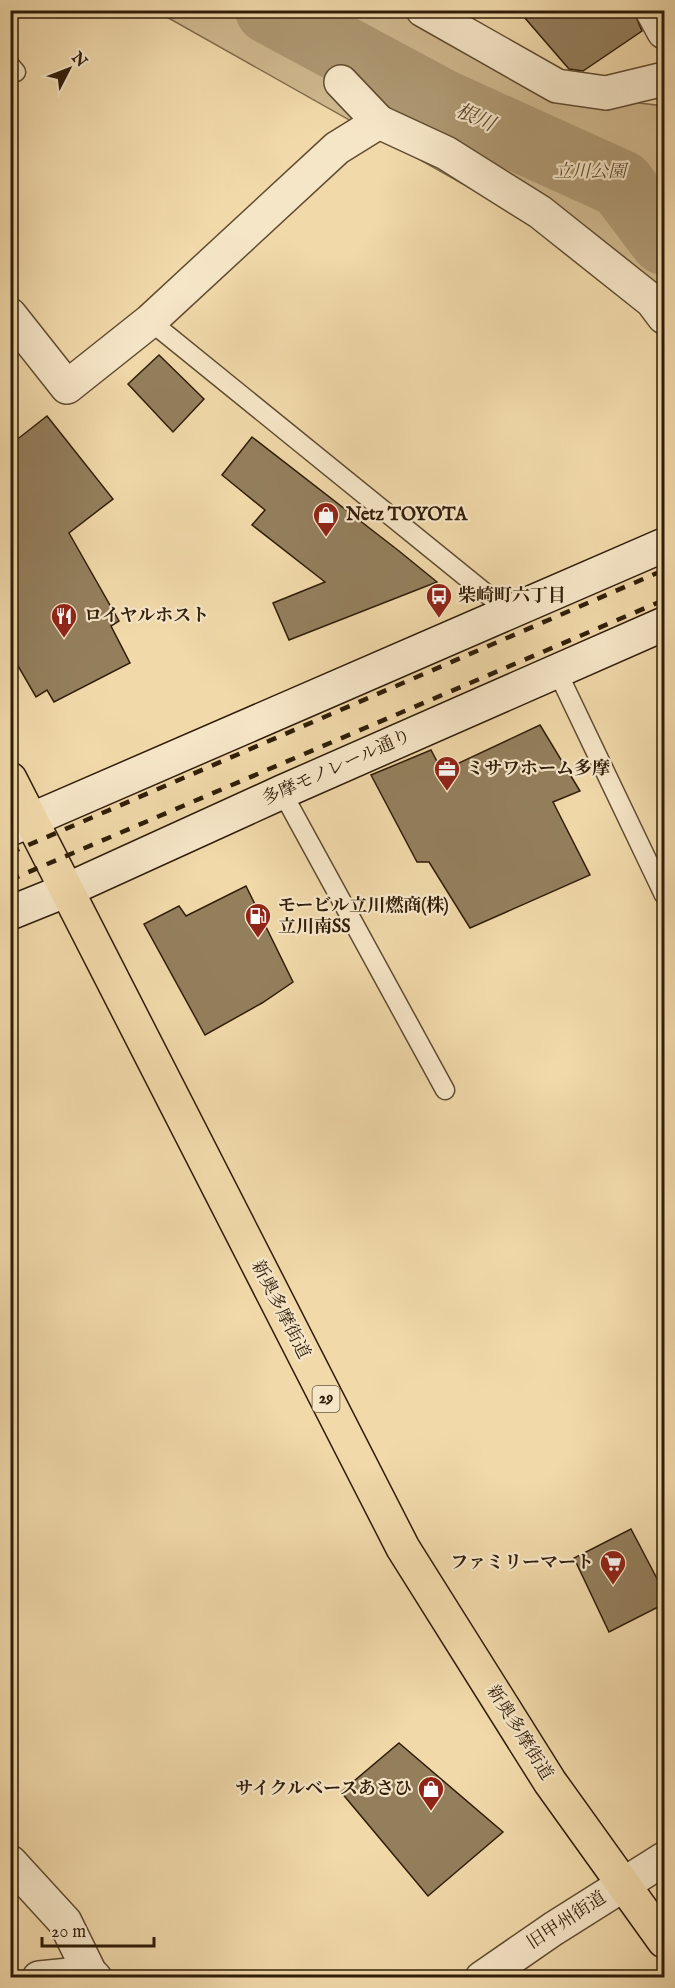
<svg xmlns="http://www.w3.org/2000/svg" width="675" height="1988" font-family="'IM FELL English','Noto Serif JP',serif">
<rect width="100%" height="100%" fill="#f1d9aa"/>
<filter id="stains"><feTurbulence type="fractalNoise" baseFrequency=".00333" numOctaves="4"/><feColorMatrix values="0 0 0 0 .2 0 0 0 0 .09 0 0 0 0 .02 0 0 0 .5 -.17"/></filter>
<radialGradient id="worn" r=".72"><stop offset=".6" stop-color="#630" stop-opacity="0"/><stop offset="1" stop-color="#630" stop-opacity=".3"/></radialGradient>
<polygon fill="#d0b98f" stroke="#806b4c" stroke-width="1.5" points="156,11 406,11 556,93 664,106 664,307 658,294"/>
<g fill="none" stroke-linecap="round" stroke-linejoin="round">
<polyline stroke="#af9973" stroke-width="68" points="269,10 442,103 621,184 664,241"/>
</g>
<g fill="#947f5d" stroke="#301d09" stroke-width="1.5">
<polygon points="518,10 633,10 642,31 583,71 569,69"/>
<polygon points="159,355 204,399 173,432 128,384"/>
<polygon points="47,416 113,499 69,533 119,621 111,626 130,663 54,702 47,690 36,697 10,652 10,445"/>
<polygon points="252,437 399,551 437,582 289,640 273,603 325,582 252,525 265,510 222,475"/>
<polygon points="540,725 580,791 553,802 590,875 470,928 429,862 417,862 371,775 431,750 442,771"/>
<polygon points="246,886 293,982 262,1003 205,1035 144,924 179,906 186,916"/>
<polygon points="631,1529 664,1592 664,1604 609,1632 574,1558"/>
<polygon points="399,1743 503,1832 428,1896 341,1792"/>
</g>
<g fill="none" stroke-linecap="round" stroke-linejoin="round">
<g stroke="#604c31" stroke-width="21">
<g id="service">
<polyline points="10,65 16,72"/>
<polyline points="150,321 509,612"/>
<polyline points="557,671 664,895"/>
<polyline points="282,792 445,1090"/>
</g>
</g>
<g stroke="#604c31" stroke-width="36">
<g id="minor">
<polyline points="423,10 557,86 606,93 664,79"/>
<polyline points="652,10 664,32"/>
<polyline points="379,122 446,153 540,212 652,301 664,317"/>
<polyline points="10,315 67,387 150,321 337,148 379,122 341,82"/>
<polyline points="10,1862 65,1922 90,1973"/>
<polyline points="39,1978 90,1973 95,1978"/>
<polyline points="482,1978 553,1929 664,1859"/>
</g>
</g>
<g stroke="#301d09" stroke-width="36">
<g id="secondary">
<polyline points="10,829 664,545"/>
<polyline points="10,913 67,890 282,792 664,624"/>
</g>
</g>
<g stroke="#301d09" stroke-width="36">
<polyline id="primary" points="10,779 403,1548 550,1782 664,1941"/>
</g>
<use href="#service" stroke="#f6e6c8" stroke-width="18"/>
<use href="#minor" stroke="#f6e6c8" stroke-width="33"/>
<use href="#secondary" stroke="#f6e6c8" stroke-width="33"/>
<use href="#primary" stroke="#f1d9aa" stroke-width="33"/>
<g stroke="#301d09" stroke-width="4.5" stroke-dasharray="10 10" stroke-linecap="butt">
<polyline points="10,853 664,570"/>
<polyline points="10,880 664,600"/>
</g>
</g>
<defs>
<g id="shop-pin" transform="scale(1.35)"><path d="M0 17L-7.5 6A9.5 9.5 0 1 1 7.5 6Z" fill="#8f2418" stroke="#f6e6c8"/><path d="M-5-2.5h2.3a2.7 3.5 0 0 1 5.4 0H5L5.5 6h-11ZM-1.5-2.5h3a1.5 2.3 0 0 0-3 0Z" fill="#fff"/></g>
<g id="bus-pin" transform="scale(1.35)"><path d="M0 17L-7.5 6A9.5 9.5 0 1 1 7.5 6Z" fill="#8f2418" stroke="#f6e6c8"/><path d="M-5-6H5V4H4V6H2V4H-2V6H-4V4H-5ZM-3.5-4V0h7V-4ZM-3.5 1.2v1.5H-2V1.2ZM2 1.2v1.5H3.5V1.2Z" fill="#fff"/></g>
<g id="restaurant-pin" transform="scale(1.35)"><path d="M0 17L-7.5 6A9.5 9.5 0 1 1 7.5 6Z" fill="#8f2418" stroke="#f6e6c8"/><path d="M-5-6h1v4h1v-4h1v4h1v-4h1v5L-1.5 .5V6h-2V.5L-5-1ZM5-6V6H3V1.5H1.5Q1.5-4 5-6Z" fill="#fff"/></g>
<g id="office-pin" transform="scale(1.35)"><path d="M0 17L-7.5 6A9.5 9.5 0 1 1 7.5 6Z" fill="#8f2418" stroke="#f6e6c8"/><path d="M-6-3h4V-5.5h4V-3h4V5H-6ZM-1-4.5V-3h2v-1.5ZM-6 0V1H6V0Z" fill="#fff"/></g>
<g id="fuel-pin" transform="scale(1.35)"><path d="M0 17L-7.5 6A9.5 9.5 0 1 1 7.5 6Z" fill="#8f2418" stroke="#f6e6c8"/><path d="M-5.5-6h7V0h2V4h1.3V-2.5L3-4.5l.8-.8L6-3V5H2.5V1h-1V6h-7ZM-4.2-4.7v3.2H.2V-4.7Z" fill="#fff"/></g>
<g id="supermarket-pin" transform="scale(1.35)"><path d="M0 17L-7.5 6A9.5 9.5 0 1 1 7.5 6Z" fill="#8f2418" stroke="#f6e6c8"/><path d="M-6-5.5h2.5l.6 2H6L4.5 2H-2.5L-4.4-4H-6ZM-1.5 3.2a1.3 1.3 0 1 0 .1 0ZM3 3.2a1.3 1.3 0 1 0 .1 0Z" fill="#fff"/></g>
</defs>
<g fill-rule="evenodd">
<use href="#shop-pin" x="326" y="515"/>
<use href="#bus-pin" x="439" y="596"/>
<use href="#restaurant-pin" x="64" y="616"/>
<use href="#office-pin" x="447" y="769"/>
<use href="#fuel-pin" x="258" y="916"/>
<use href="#supermarket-pin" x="613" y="1563"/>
<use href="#shop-pin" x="431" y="1789"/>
</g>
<g text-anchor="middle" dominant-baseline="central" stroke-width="4.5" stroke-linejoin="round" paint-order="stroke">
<rect fill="#f6e6c8" stroke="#6b5942" stroke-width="1.5" x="312.5" y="1386" width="27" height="26" rx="4.5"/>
<g font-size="16" font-weight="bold" fill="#301d09">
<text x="326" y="1399">29</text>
</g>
<g font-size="18" font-style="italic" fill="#604c31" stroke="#f6e6c8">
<text x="590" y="172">立川公園</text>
</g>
<g font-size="18" font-weight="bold" fill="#301d09" stroke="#f6e6c8" text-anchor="start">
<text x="346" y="515">Netz TOYOTA</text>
<text x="458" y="596">柴崎町六丁目</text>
<text x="84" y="616">ロイヤルホスト</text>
<text x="466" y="769">ミサワホーム多摩</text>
<text x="278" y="906">モービル立川燃商(株)<tspan x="278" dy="21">立川南SS</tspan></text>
<text x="594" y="1563" text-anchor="end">ファミリーマート</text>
<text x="412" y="1789" text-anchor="end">サイクルベースあさひ</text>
</g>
<g font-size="18" fill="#301d09" stroke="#f6e6c8">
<text transform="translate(337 768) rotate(-24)">多摩モノレール通り</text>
<text transform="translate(280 1310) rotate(63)">新奥多摩街道</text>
<text transform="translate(519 1733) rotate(58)">新奥多摩街道</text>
<text transform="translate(567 1921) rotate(-33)">旧甲州街道</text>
</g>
<g font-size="20" font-style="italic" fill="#5c482e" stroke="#f6e6c8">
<text transform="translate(475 118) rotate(24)">根川</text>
</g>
</g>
<rect width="675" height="1988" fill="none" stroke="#f1d9aa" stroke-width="36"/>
<rect x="12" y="12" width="651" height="1964" fill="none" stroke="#301d09" stroke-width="3"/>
<rect x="18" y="18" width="639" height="1952" fill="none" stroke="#301d09" stroke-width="1.5"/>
<g transform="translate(69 69) rotate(48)" stroke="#f6e6c8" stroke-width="4.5" paint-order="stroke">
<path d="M0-4.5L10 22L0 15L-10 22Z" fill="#301d09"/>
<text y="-9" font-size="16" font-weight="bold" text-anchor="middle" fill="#301d09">N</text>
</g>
<path d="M42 1937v9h112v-9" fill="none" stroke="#301d09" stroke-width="3"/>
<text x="51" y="1937" font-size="18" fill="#301d09" stroke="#f6e6c8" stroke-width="4.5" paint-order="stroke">20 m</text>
<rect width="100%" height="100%" filter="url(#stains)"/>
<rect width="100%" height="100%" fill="url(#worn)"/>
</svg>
